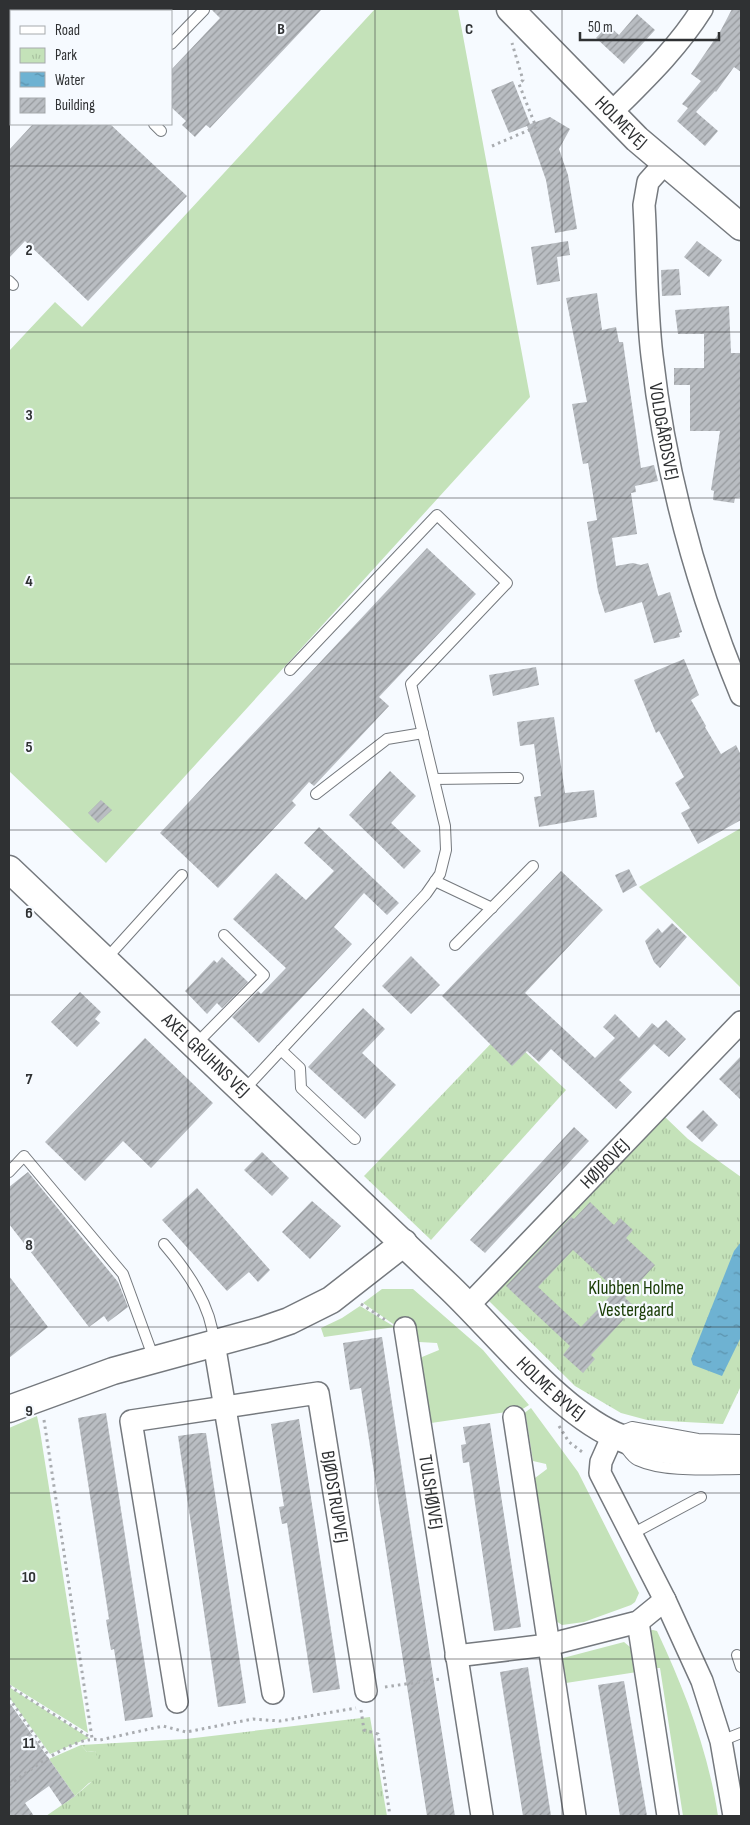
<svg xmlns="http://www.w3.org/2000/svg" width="750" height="1825" font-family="'Sofia Sans Condensed',sans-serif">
<defs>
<pattern id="park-tufts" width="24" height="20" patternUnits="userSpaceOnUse" patternTransform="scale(1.25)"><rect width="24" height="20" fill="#c4e2b9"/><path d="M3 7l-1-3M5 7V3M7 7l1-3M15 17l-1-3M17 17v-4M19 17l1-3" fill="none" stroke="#a9c2a0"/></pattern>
<pattern id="water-ripples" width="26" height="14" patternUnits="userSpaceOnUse" patternTransform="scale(1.25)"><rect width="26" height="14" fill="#6eb2d2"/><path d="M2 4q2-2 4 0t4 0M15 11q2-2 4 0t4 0" fill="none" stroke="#5b91ab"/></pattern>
<pattern id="building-hatch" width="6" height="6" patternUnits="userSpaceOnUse" patternTransform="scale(1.25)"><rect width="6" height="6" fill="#b9bdc2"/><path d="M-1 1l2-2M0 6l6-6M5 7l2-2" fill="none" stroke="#979a9e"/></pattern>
</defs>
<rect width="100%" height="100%" fill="#f6faff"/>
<g fill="#c4e2b9">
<polygon points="375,9 458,9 530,397 106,863 9,771 9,351 55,302 82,327"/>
<polygon points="741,828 741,988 639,887"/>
<polygon points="382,1289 413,1289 483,1350 529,1405 521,1410 431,1423 421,1360 422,1357 439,1350 437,1343 419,1342 412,1323 396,1326 363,1303"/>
<polygon points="360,1306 395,1327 324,1337 321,1328 342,1318"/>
<polygon points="531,1408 578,1472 639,1593 635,1602 631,1605 584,1622 562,1625 556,1621 535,1478 547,1469 546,1464 533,1461 526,1417 523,1414"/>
<polygon points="37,1416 40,1431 88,1733 9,1684 9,1428"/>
<path d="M653 1630 657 1631C685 1691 708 1750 718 1816H683L660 1668H655L646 1631Z"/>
<polygon points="624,1642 630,1647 637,1672 566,1683 562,1662 563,1658"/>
<polygon points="9,1687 89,1738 50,1754 9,1697"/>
<polygon points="81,1745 87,1752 95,1751 109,1776 89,1783 75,1796 49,1759"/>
</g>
<g fill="url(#park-tufts)">
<polygon points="503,1031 566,1090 431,1240 364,1176"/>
<polygon points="665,1117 688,1139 741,1177 741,1386 723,1424 647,1420 621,1413 575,1386 489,1301"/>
<polygon points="370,1717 387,1816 46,1816 75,1796 103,1772 95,1751 87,1752 81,1745 186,1739"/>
</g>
<polygon fill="url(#water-ripples)" points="741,1242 741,1337 722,1376 693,1365 691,1359 734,1251"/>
<g fill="url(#building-hatch)" fill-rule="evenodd">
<polygon points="211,9 322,9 210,128 206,125 195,137 182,125 186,121 171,107 171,70 220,18"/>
<polygon points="732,9 741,9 741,72 734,67 716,92 715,91 696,112 718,131 705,146 677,121 688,108 682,104 701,81 691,74 721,30"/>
<polygon points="637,14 655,30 624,64 596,38 608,25 619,35"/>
<polygon points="513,81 530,124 550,117 570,129 559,149 568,175 577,229 555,233 546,180 527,126 509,133 491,90"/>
<polygon points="33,124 110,124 187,196 88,301 25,241 9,258 9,150"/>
<polygon points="568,241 570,255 557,257 560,281 537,285 531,247"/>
<polygon points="697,241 722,260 709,277 684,257"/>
<polygon points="679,269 681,295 662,296 661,270"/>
<polygon points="597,293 602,330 616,327 619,342 623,342 641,468 654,465 658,481 635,486 636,492 631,493 637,534 612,538 616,566 633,563 641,565 648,563 658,596 670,592 682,632 679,633 680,637 654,643 642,602 605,613 598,591 587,522 597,520 588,463 583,464 572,404 587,402 566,298"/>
<polygon points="729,306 731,353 741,353 741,497 735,498 734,503 713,500 714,491 711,490 720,431 690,431 690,385 674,385 674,368 704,368 704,334 678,334 675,310"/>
<polygon points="427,548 476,594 379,697 389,706 314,786 309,782 292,801 296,805 218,888 160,833"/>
<polygon points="684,659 699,695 691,700 706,726 705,727 721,754 736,745 741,755 741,820 698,844 681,813 690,808 675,783 684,777 659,731 656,733 634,680"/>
<polygon points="536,667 539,685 493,696 489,675"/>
<polygon points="554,717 565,793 594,790 597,817 539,827 534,797 541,796 534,744 520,746 517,722"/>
<polygon points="390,771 416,796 391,823 421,851 404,869 349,815"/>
<polygon points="101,800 112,810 98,823 88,813"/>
<polygon points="319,827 399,903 387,915 364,893 334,927 352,944 259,1043 232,1017 258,991 261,994 286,968 233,919 276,873 306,900 334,871 304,843"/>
<polygon points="629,869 637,885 623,893 615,875"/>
<polygon points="561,871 603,910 525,993 595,1058 615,1038 603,1027 615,1014 639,1038 652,1023 658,1028 666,1020 686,1039 669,1057 654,1044 619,1080 632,1092 616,1109 551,1049 539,1062 527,1051 512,1066 442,996"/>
<polygon points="672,923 687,937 660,968 654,962 645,941 658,928 662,933"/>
<polygon points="411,956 440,985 411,1014 382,986"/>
<polygon points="222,957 248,982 222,1008 217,1003 207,1014 185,991 214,960 217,963"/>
<polygon points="80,992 101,1012 95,1019 100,1023 77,1047 51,1022"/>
<polygon points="363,1008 385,1029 362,1053 396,1085 365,1119 308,1067"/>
<polygon points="145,1038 213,1103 151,1168 123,1141 85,1181 45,1142"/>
<polygon points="741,1056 741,1100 719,1079"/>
<polygon points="703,1110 718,1125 702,1142 686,1127"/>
<polygon points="574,1127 589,1141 485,1253 470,1240"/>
<polygon points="262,1152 289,1178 272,1196 244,1170"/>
<polygon points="28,1172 118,1282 128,1307 108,1322 104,1316 89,1327 9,1224 9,1187"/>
<polygon points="197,1188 270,1270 258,1282 249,1272 227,1291 162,1220"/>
<polygon points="312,1201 341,1226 310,1259 282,1232"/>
<path d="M590 1202 614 1225 620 1218 633 1230 626 1238 655 1265 625 1298 635 1307 591 1355 595 1359 583 1373 563 1355 570 1346 506 1286 571 1217 574 1219ZM573 1250 616 1290 581 1327 538 1287Z"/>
<polygon points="9,1276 48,1327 9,1358"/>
<polygon points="382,1337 434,1682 455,1816 427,1816 361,1388 350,1390 343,1343"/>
<polygon points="106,1413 153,1717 125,1721 114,1649 111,1650 106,1620 109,1619 78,1418"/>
<polygon points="299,1419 340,1689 313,1693 287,1523 282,1524 279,1507 284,1506 271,1424"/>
<polygon points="490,1423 521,1627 494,1631 469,1462 463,1463 461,1445 466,1444 463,1427"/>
<polygon points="200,1433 206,1433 246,1703 218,1707 178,1436"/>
<polygon points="528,1667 551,1816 523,1816 500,1672"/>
<polygon points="624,1681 647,1816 620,1816 598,1685"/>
<polygon points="9,1702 75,1796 62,1805 49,1786 25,1803 34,1816 9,1816"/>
</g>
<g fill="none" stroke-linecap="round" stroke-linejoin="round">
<g stroke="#75797e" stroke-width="12">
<g id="service">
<polyline points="9,17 11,19"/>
<polyline points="171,44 204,10"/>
<polyline points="9,110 11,107"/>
<polyline points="154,124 161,131"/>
<polyline points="9,281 13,285"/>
<polyline points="434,779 518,778"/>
<polyline points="316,794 387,739 423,733"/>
<polyline points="435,881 492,908"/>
<polyline points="455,945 533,866"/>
<polyline points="106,959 182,875"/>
<polyline points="196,1044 264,975 224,935"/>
<polyline points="281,1050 300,1068 301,1088 355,1139"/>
<polyline points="244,1090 426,894 440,874 446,850 445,826 411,684 507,583 437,515 290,670"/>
<polyline points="9,1172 24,1156 123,1274 154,1359"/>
<path d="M164 1244C188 1272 211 1305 214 1342"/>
<polyline points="619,1432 632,1427 698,1439 741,1440"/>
<path d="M624 1446C628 1451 632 1458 637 1460 665 1473 711 1469 741 1469"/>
<polyline points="630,1535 701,1497"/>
<polyline points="737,1655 741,1667"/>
<polyline points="721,1741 741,1733"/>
</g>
</g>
<g stroke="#75797e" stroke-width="24">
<g id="minor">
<path d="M610 114C643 81 677 49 702 9"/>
<path id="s1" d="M664 164 648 182 644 205C647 255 646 306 652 356 665 472 697 588 741 695"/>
<path id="s2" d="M469 1305 741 1022"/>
<path id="s3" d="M405 1328 482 1816"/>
<polyline points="214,1343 273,1693"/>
<polyline points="514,1417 575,1816"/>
<polyline points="613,1435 601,1462 600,1473 665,1600 702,1681 721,1741 734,1816"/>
<polyline points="638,1622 668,1816"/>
<polyline points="456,1656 548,1645 638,1622 665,1600"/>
<path id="s4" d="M177 1702 131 1421 318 1393 366 1691"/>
</g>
</g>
<g stroke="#75797e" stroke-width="29">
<g id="tertiary">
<path id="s5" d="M510 9 637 139 741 227"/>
<path id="s6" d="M9 869C155 1007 301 1145 446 1284 494 1329 555 1408 614 1435 655 1454 697 1454 741 1453"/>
<polyline points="9,1409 113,1371 263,1330 289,1321 331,1300 404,1243"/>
</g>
</g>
<g stroke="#a9acb0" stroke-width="3" stroke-dasharray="2.5 4" stroke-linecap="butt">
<polyline points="492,146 536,127 519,84 523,80 512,43"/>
<polyline points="361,1304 387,1321"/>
<polyline points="44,1420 92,1738"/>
<polyline points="559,1426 569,1442 585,1454"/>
<polyline points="9,1686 91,1738"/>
<polyline points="385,1687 440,1679"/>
<polyline points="9,1698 49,1756"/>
<polyline points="361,1710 364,1730 378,1734 390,1816"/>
<path d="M9 1785C29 1771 76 1734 100 1740L163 1726 186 1732 253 1719 280 1721 356 1708"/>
</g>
<use href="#service" stroke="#fff" stroke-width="10"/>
<use href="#minor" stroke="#fff" stroke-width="21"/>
<use href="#tertiary" stroke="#fff" stroke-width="26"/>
</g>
<path fill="none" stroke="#2f3133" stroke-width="1" stroke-opacity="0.55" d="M188 9V1816M375 9V1816M562 9V1816M9 166H741M9 332H741M9 498H741M9 664H741M9 830H741M9 995H741M9 1161H741M9 1327H741M9 1493H741M9 1659H741"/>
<g text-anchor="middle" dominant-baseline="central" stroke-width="4.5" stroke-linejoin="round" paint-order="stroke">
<g font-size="19" fill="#2f3133" stroke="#f6faff">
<text stroke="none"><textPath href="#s5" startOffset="159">HOLMEVEJ</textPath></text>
<text stroke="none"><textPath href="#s1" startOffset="275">VOLDGÅRDSVEJ</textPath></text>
<text stroke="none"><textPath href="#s6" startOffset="271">AXEL GRUHNS VEJ</textPath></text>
<text stroke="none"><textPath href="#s2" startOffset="196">HØJBOVEJ</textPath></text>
<text stroke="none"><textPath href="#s6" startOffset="751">HOLME BYVEJ</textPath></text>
<text stroke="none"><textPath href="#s3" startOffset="166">TULSHØJVEJ</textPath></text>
<text stroke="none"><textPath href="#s4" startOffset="579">BJØDSTRUPVEJ</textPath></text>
</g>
<g font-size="19" fill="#183b04" stroke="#f6faff">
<text x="636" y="1288">Klubben Holme<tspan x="636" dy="22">Vestergaard</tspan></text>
</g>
</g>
<g font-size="16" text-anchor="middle" font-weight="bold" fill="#2f3133" stroke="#f6faff" stroke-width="4.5" stroke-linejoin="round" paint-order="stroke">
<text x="281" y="34">B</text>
<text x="469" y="34">C</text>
<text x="29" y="255">2</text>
<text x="29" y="420">3</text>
<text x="29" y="586">4</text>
<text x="29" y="752">5</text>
<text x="29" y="918">6</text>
<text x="29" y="1084">7</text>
<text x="29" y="1250">8</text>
<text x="29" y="1416">9</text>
<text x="29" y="1582">10</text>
<text x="29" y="1748">11</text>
</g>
<rect width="750" height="1825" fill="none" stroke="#2f3133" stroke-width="20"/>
<rect x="10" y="10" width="162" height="115" fill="#f6faff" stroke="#a6aaad"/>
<rect x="20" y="26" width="25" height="8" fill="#ffffff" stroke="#a6aaad"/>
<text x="55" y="35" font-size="15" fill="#2f3133">Road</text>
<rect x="20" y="48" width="25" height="15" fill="url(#park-tufts)" stroke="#a6aaad"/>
<text x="55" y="60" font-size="15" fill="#2f3133">Park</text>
<rect x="20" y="72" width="25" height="15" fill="url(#water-ripples)" stroke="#a6aaad"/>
<text x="55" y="85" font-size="15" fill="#2f3133">Water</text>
<rect x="20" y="98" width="25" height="15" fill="url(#building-hatch)" stroke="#a6aaad"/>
<text x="55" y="110" font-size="15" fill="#2f3133">Building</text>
<path d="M580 32v8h139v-8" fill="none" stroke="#2f3133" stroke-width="2.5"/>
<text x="588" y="32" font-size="15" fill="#2f3133" stroke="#f6faff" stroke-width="4" paint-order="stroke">50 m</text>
</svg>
